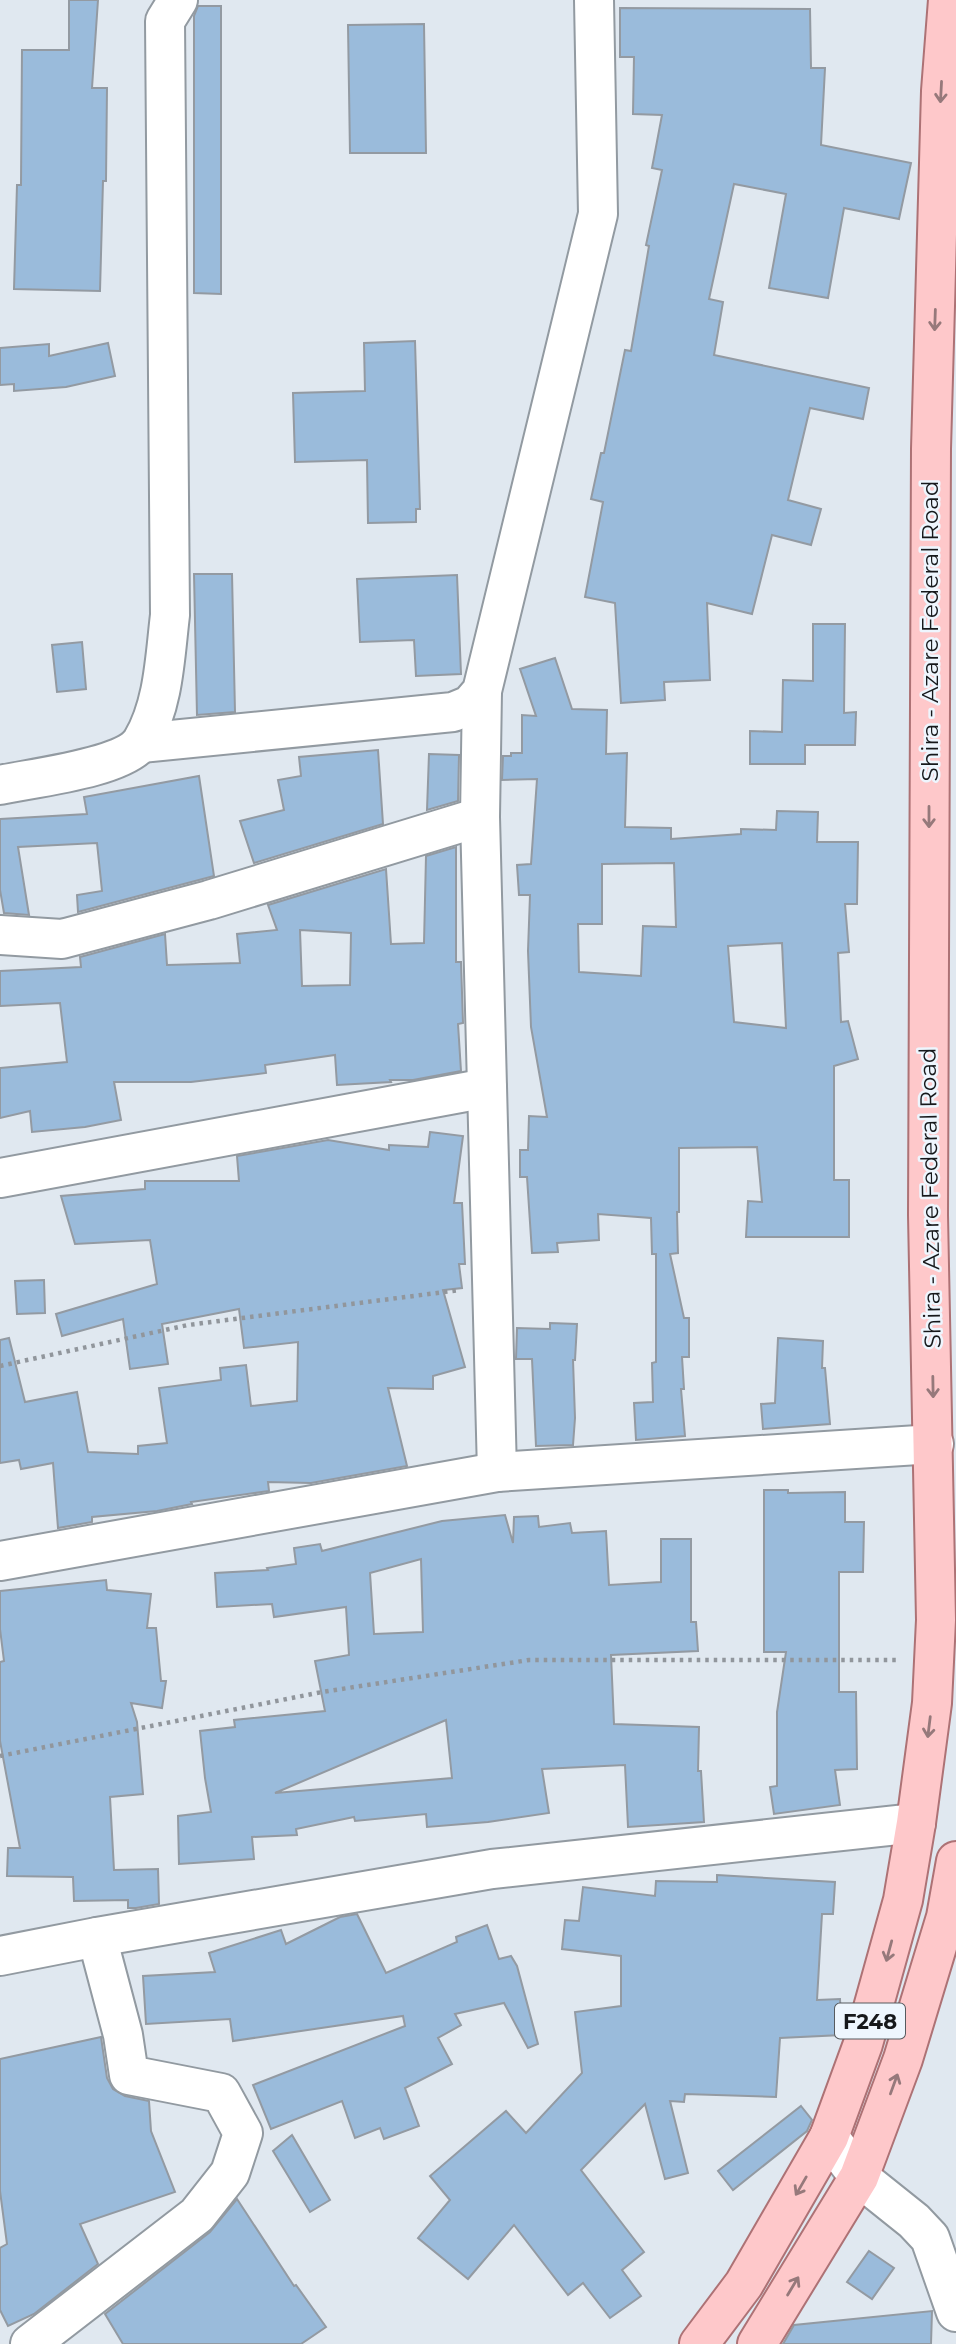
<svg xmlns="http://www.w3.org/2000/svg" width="956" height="2344" font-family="Montserrat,sans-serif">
<rect width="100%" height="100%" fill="#e0e8f0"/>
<g fill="#9abbdb" stroke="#939aa2" stroke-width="2" fill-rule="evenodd">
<polygon points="69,0 98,0 92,88 107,88 106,181 103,181 100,291 14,289 17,185 21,185 22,50 69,50"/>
<polygon points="198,6 221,6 221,294 194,293 194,16"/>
<polygon points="620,8 810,9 811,68 825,68 821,145 911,163 899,219 844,208 828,298 769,288 786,194 734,184 709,299 723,302 714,355 869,388 863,419 810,408 788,500 821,509 811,545 772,535 752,614 707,603 710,680 664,682 665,700 621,703 615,603 585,597 603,502 591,499 601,453 604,453 625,350 631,351 649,246 646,245 662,170 652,168 662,115 633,114 634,57 620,57"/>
<polygon points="424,24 426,153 350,153 348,25"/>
<polygon points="415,341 420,509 416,509 416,522 368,523 367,460 295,462 293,393 365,391 364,343"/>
<polygon points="108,343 115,376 66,387 14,391 14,384 0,385 0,348 49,344 49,356"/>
<polygon points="194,574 232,574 235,712 197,715"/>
<polygon points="457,575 461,674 416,676 414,640 360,642 357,579"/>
<polygon points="813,624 845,624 844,713 856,712 855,745 805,745 805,764 750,764 750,731 782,732 783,680 813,681"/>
<polygon points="82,642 86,689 57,692 52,645"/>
<path d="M555 658 572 709 607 710 606 754 627 753 625 827 671 828V839L741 834V829L776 830 777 811 818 812 817 842H858L857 904H845L849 952 838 953 841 1022 848 1021 858 1059 834 1066V1180H849V1237H746L748 1201 762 1202 757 1147 679 1148V1212H677L678 1253 670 1254 684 1318H689V1357H682L684 1389H681L685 1436 636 1440 634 1403 653 1402 652 1363 656 1362V1254H652L651 1218 598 1214 599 1240 557 1243 558 1252 532 1253 527 1177H520V1150H528L529 1116 547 1117 531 1027 528 951 530 895H519L517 865 531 864 537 779 502 780 503 756H511V753H522V715L536 716 520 669ZM674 863 676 927 643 926 641 976 579 972 578 924H602V864ZM782 943 786 1028 734 1022 728 946Z"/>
<polygon points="378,750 383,824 254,863 240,821 284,810 278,780 301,776 299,757"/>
<polygon points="429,754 459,755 458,801 427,810"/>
<polygon points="199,776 214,876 78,912 77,895 102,891 97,843 18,847 29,915 4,913 0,890 0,819 87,814 84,797"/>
<path d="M456 847V962H461L463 1023 458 1024 461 1071 413 1080H390L391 1082 337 1085 335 1055 265 1065 266 1073 191 1082H114L121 1120 85 1127 32 1132 30 1111 0 1118V1068L67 1062 60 1003 0 1006V971L81 967 80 957 165 934 167 965 240 963 237 934 277 930 268 905 386 869 391 944 424 943 426 856ZM300 930 351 933 350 985 302 986Z"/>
<polygon points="430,1132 463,1136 454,1203 462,1203 465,1264 459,1264 462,1288 443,1290 465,1367 433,1376 433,1389 388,1388 407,1466 311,1483 268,1482 269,1491 191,1502 192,1504 157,1511 92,1517 92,1522 58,1528 53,1463 21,1469 19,1460 0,1463 0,1340 9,1338 25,1402 77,1392 88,1452 138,1454 138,1446 167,1443 159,1388 221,1380 220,1368 246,1365 251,1406 297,1401 298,1342 244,1348 239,1309 162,1324 168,1364 130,1369 123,1319 62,1336 56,1314 157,1284 150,1240 75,1244 61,1196 145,1189 145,1181 239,1181 237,1156 328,1140 389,1150 389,1145 428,1147"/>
<polygon points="44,1280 45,1313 17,1314 15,1281"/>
<polygon points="550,1323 577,1324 575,1360 573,1360 575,1418 573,1445 536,1446 532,1359 516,1359 517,1328 550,1329"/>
<polygon points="778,1338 823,1341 822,1368 825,1368 830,1424 763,1429 761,1404 775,1403"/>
<polygon points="764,1490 788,1490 788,1493 845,1492 845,1522 864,1522 863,1572 839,1572 839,1692 856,1692 857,1769 835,1770 840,1805 774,1814 770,1787 777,1786 777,1712 786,1652 764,1652"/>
<path d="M505 1515 513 1543 514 1517 538 1516 539 1527 570 1523 572 1533 606 1531 609 1585 661 1582V1539H691V1622H696L698 1651 611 1655 614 1724 699 1727 698 1771H701L704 1822 628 1827 625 1765 542 1769 549 1813 488 1822 427 1827 426 1814 355 1821 354 1817 296 1829 297 1835 252 1837 254 1859 179 1864 178 1816 211 1812 205 1778 200 1731 235 1727 234 1720 325 1711 315 1661 349 1655 346 1607 274 1617 272 1604 217 1607 215 1573 268 1570 267 1568 296 1564 294 1548 320 1544 322 1551 442 1521ZM421 1559 423 1632 374 1634 370 1573ZM446 1720 452 1778 275 1793Z"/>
<polygon points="106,1580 107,1590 151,1594 147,1628 156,1628 161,1681 166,1681 162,1708 131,1703 137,1722 143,1794 110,1797 114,1870 158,1869 159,1904 136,1908 128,1908 128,1900 74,1901 73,1877 7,1876 8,1848 20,1848 0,1741 0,1662 4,1661 0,1629 0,1591"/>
<polygon points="717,1875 835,1882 833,1914 822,1914 817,2000 840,1999 842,2035 780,2038 776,2097 685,2094 684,2102 670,2101 688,2173 665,2179 645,2104 581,2170 644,2252 622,2270 641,2296 610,2318 583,2283 568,2295 514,2225 468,2279 418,2238 450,2200 430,2176 506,2111 526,2133 582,2073 575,2012 621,2006 621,1956 562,1949 565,1920 579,1921 583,1887 655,1896 656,1881 717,1882"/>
<polygon points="357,1914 386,1973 457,1942 456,1937 487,1925 499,1959 511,1956 517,1966 538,2044 528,2048 504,2003 455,2014 461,2025 438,2038 452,2064 405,2088 419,2126 384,2139 380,2128 355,2138 342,2101 271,2129 253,2085 405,2026 403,2016 233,2041 230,2019 146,2024 143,1976 215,1972 209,1953 281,1930 286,1944 340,1917"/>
<polygon points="101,2037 107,2078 113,2089 125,2096 149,2101 151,2131 175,2192 80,2224 98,2264 34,2314 8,2326 0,2310 0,2248 7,2244 0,2191 0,2059"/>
<polygon points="801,2106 812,2120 807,2131 733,2190 718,2171"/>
<polygon points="292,2135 330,2200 310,2212 273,2151"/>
<polygon points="237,2199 294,2286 296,2285 326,2327 301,2344 123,2344 105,2314 210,2232"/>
<polygon points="869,2251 894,2268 872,2299 847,2282"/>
<polygon points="932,2311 931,2344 783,2344 794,2325"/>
</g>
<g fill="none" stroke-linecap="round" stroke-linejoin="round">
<g stroke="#929aa1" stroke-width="42">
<g id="minor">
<polyline points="482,691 480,817 497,1472"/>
<polyline points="141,743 453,712 470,705 482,691 598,214 594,0"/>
<path d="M0 785C32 778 125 768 142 741 164 704 165 656 170 615L165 21 178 0"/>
<polyline points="0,935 62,939 209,900 480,817"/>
<polyline points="0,1178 487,1088"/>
<polyline points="0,1561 497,1472 934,1444"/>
<polyline points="0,1956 97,1937 492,1869 916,1823"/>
<polyline points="829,2137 859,2177 914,2221 930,2238 956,2312"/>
<polyline points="30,2344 197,2215 230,2173 243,2133 221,2093 129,2075 123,2035 97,1937"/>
</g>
</g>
<g stroke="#ad7275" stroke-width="42">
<g id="major">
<polyline points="699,2344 744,2284 829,2137 863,2044 903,1900 916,1823 932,1703 936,1620 928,1215 931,449 941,91 948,0"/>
<polyline points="757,2344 859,2177 903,2059 946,1917 956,1861"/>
</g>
</g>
<g stroke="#91969c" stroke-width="4.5" stroke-dasharray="3.5 5" stroke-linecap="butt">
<polyline points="0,1366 188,1325 460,1290"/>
<polyline points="0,1756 322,1692 529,1660 900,1660"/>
</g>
<use href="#minor" stroke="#fff" stroke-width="38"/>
<use href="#major" stroke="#fec8ca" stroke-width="38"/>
</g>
<defs><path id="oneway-shaft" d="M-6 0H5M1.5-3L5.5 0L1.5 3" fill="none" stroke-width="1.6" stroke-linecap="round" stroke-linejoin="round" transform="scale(1.75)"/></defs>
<g stroke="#96797b">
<use href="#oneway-shaft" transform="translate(941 92) rotate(93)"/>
<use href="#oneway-shaft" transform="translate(935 320) rotate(92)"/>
<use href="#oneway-shaft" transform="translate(929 817) rotate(90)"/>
<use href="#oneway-shaft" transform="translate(933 1387) rotate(89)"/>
<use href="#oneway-shaft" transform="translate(929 1727) rotate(97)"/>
<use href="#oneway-shaft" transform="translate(889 1951) rotate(105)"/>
<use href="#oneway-shaft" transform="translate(894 2084) rotate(-70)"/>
<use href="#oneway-shaft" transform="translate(801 2186) rotate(120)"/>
<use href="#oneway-shaft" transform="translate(793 2286) rotate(-59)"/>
</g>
<g text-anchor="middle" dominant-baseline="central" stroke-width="5" stroke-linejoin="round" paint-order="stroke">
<rect fill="#eef6fe" stroke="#575b5f" stroke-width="2" x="835" y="2003.5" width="70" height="35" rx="5"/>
<g font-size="21" font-weight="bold" fill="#16181b">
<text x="870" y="2021">F248</text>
</g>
<g font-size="23" fill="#16181b" stroke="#eef6fe">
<text transform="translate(930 631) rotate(-90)">Shira - Azare Federal Road</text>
<text transform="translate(930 1198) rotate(-91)">Shira - Azare Federal Road</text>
</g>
</g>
</svg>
